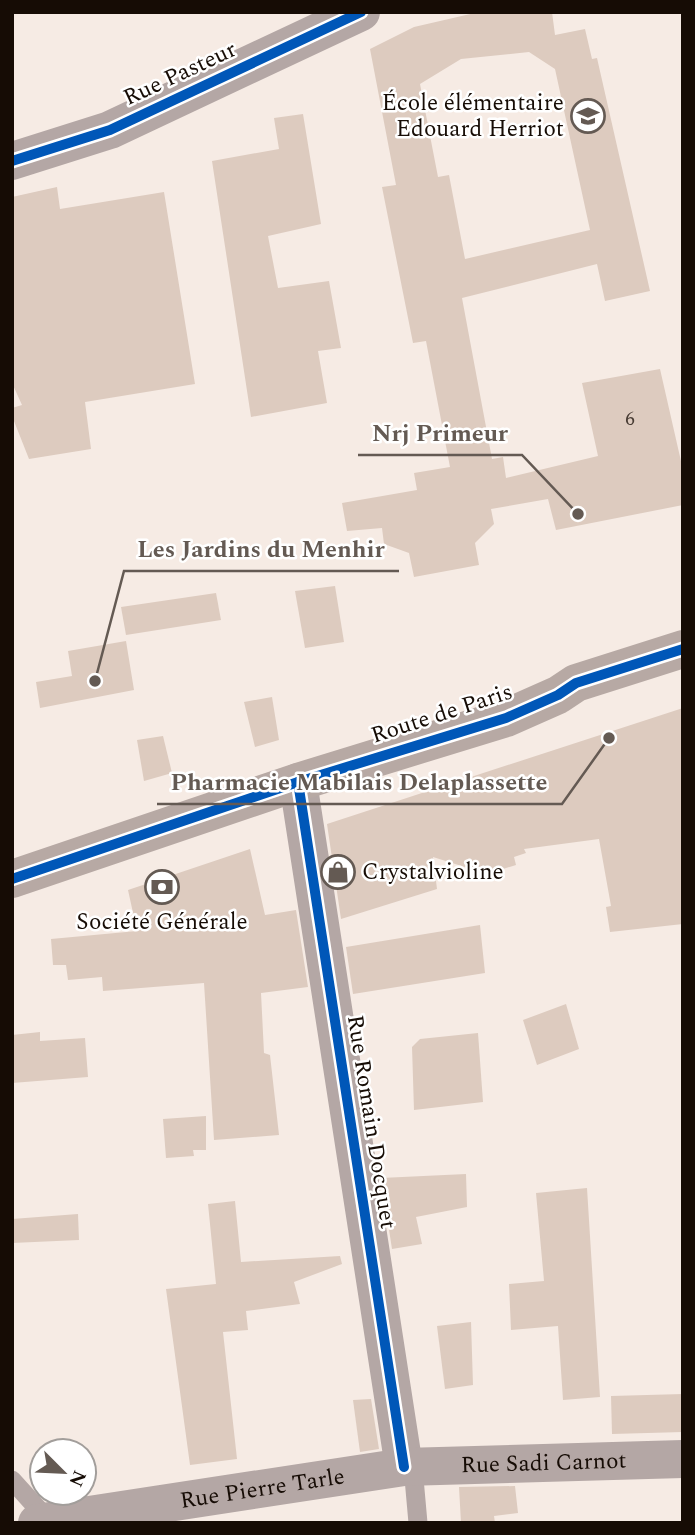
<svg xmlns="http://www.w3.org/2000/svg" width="695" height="1535" font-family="Spectral,serif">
<rect width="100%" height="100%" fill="#f6ebe4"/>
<g fill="#ddcbbf" fill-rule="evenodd">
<path d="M479 12H552L555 35 585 29 592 59 597 58 650 291 605 301 597 264 462 298 492 459 503 457 506 478 598 456 582 383 660 369 683 470V505L556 530 548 499 491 509 494 524 475 543 479 565 414 577 409 553 384 544 382 528 347 531 342 503 417 490 414 473 450 467 426 341 413 343 382 187 396 185 370 49 414 27ZM529 52 555 69 590 230 465 259 449 175 438 177 420 84 461 59Z"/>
<polygon points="303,114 321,224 268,236 278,288 329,281 341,348 318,351 327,403 251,417 212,161 279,149 274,118"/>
<polygon points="57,187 60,209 164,192 195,384 85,402 91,449 29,459 12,416 12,408 22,405 12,383 12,197"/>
<polygon points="335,586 344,642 305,648 295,591"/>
<polygon points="216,593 221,620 126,635 121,607"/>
<polygon points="126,641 134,690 40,708 36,682 72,676 68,651"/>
<polygon points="272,697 279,740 255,747 244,702"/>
<polygon points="683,708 683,924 610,932 606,907 611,906 599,839 524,849 526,853 514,857 516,865 487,874 433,857 437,889 341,919 327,824"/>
<polygon points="163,736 172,773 144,781 137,740"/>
<polygon points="250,849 265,915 296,910 308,987 261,993 264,1053 270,1055 279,1135 214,1140 204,983 103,991 102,977 68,980 66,965 53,965 51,939 137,931 128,890"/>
<polygon points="480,925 485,973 353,994 346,947"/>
<polygon points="566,1004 579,1049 537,1065 523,1020"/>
<polygon points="40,1032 40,1041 85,1038 88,1077 12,1083 12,1035"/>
<polygon points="478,1033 483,1102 414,1110 412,1047 420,1039"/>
<polygon points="206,1116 206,1150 193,1150 194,1156 166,1158 163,1119"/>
<polygon points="466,1174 467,1207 416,1217 422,1244 392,1249 381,1178"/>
<polygon points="587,1188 600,1397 563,1400 558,1326 511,1330 509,1284 544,1281 536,1193"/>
<polygon points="235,1201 241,1262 340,1256 342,1264 294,1282 300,1304 246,1311 248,1330 223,1332 237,1459 190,1465 166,1289 216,1284 208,1204"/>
<polygon points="78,1214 79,1240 12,1243 12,1219"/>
<polygon points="471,1322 473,1385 445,1389 437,1326"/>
<polygon points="683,1394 683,1432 612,1434 611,1396"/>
<polygon points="371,1399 379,1449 360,1452 353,1400"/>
<polygon points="515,1486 518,1513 494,1516 495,1523 461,1523 459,1487"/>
</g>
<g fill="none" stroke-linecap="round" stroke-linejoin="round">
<g stroke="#b4a7a5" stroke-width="19">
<polyline points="413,1467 418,1523"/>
<polyline points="12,1480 49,1521"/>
</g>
<g stroke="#b4a7a5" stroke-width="38">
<polyline points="12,161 110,130 361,12"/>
<polyline points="298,782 404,1467"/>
<path id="s1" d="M37 1523 404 1467 683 1459"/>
</g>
<polyline stroke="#b7a9a4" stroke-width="38" points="12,879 298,782 506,718 558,695 576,683 683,649"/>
<g stroke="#fff" stroke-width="15">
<g id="cycleway">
<polyline points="12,161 110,130 361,12"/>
<polyline points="298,782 404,1467"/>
<polyline points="12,879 298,782 506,718 558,695 576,683 683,649"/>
</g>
</g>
<use href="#cycleway" stroke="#0057b8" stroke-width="10"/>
</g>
<defs>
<g id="school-ring" transform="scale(1.75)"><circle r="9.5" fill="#fff" stroke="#645a53" stroke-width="1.5"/><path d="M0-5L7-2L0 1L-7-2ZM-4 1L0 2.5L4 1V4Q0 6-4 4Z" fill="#645a53"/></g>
<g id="shop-ring" transform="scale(1.75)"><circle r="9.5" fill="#fff" stroke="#645a53" stroke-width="1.5"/><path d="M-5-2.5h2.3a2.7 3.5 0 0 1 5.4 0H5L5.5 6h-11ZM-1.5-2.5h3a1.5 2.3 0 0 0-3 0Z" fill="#645a53"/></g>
<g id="bank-ring" transform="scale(1.75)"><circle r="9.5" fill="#fff" stroke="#645a53" stroke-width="1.5"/><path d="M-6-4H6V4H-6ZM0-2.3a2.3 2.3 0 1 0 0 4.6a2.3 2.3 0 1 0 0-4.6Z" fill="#645a53"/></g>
</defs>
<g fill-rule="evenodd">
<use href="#school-ring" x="588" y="116"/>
<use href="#shop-ring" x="338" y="872"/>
<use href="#bank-ring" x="162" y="887"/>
</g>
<g text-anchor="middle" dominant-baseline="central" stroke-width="5" stroke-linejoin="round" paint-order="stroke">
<g font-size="19" fill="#483c34">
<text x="630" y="419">6</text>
</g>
<g font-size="23" fill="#160c05" stroke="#fff">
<text transform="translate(180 74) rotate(-25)">Rue Pasteur</text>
<text transform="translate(442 714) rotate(-18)">Route de Paris</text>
<text transform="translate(371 1122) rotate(81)">Rue Romain Docquet</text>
<text stroke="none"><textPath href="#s1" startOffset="511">Rue Sadi Carnot</textPath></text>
<text stroke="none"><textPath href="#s1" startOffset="228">Rue Pierre Tarle</textPath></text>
</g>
<g font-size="23" fill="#160c05" stroke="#fff" text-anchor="end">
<text x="564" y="103">École élémentaire<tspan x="564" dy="26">Edouard Herriot</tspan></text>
<text x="362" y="872" text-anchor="start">Crystalvioline</text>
<text x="162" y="922" text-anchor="middle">Société Générale</text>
</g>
</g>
<path fill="none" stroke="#645a53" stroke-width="2.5" d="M578 514L522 455H358M95 681L124 571H399M609 738L562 804H157"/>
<g fill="#645a53" stroke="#fff" stroke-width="2.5">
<circle cx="578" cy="514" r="7"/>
<circle cx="95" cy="681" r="7"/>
<circle cx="609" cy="738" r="7"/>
</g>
<g font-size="24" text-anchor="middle" font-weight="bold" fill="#645a53" stroke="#fff" stroke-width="5" stroke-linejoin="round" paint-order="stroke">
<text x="440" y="441">Nrj Primeur</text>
<text x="261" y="557">Les Jardins du Menhir</text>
<text x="359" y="790">Pharmacie Mabilais Delaplassette</text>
</g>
<rect width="695" height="1535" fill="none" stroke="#160c05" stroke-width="28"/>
<g transform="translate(63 1472) rotate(114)"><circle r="33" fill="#ffffff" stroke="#a29e9b" stroke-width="2"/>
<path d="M0-5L12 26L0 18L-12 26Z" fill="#645a53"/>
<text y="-10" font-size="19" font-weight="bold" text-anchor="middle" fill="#160c05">N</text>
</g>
</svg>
